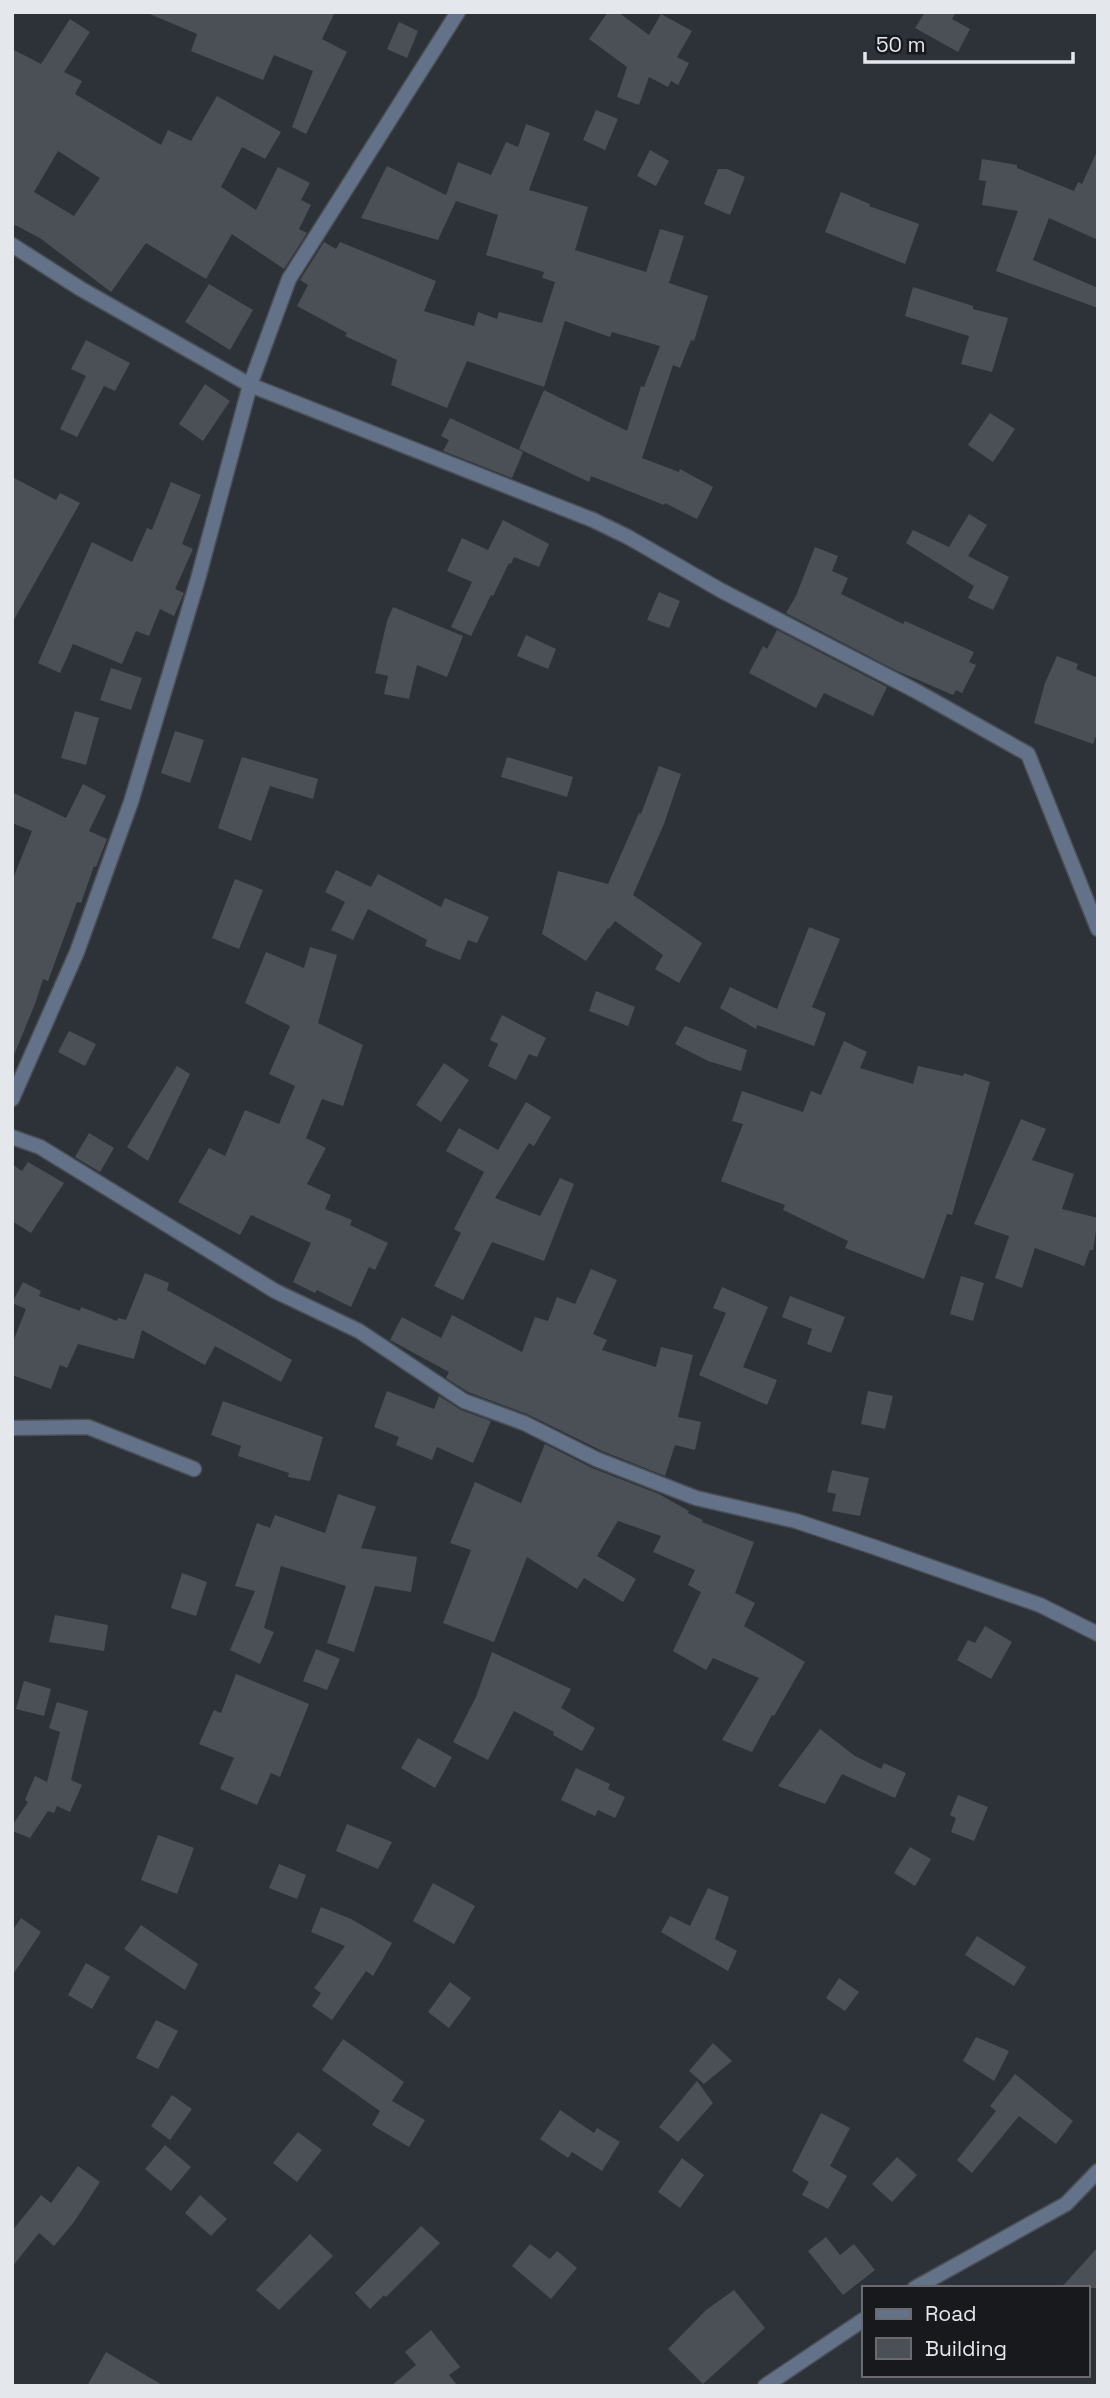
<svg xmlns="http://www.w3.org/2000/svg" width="1110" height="2398" font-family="'Space Grotesk',sans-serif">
<rect width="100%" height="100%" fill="#2d3239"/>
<g fill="#4b5057" fill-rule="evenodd">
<polygon points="145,12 335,12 322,39 347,52 306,134 292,127 313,71 274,55 263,80 191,51 197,34"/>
<polygon points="608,12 618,12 649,35 661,14 692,31 677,57 689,63 678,85 671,81 668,87 649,77 639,105 617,97 627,67 589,39"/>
<polygon points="925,12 956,12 952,19 970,29 958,52 915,28"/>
<path d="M70 19 90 32 64 72 82 81 75 94 161 145 168 130 191 141 217 96 281 132 265 159 242 147 221 187 256 210 278 167 310 183 301 200 311 205 299 229 307 233 284 269 232 234 206 279 146 243 111 292 40 238 15 225 12 229V49L41 64ZM58 151 100 178 74 216 34 192Z"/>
<polygon points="399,22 418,31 407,58 387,49"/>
<polygon points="596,110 618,119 605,150 583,140"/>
<polygon points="526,124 550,133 529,190 588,207 575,250 646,272 660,229 684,236 669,283 708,296 694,341 691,340 680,368 673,365 642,458 679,472 680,469 713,487 697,519 665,503 664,505 591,476 589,482 519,449 544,390 627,431 641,386 644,387 660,346 612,332 610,337 565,321 544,387 467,361 447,408 391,385 397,360 345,336 347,333 297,306 308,285 300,280 324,242 336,249 340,242 436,281 424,311 474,326 478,312 497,319 499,312 542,323 555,282 542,278 544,272 486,255 498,215 456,201 438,240 361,218 387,166 446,195 458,162 491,175 506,142 518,147"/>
<polygon points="1098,149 1098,240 1049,218 1033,260 1098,288 1098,308 996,271 1018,211 982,205 986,181 979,180 982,159 1017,165 1017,168 1074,191 1078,182 1082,184"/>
<polygon points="650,150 669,161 656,186 637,176"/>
<polygon points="718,169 727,169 745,177 730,215 704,204"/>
<polygon points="841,192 870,204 869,206 919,224 905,264 825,232"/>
<polygon points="209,284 253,310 230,350 185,322"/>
<polygon points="913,287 973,306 973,309 1008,318 992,372 961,364 969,336 905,316"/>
<polygon points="86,340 130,363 115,391 104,386 77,437 60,429 86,376 71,369"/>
<polygon points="205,384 230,401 203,441 179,424"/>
<polygon points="990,413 1015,429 993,462 968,445"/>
<polygon points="450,418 523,452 512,478 443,451 449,440 441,436"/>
<polygon points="12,477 56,500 60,493 80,503 12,623"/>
<polygon points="171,482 201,495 182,544 193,549 175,589 184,593 174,616 160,609 149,636 136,631 122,664 73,644 60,673 38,663 92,542 132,562 147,528 152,530"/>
<polygon points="969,514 987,525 968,556 1009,577 993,610 968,598 974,586 906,543 913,530 949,547"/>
<polygon points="503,520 549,544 539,567 514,557 511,564 509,563 493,596 491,595 471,636 451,627 472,582 447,571 462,538 488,550"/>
<polygon points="815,547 838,556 832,571 848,578 841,594 903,624 905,621 974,652 969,662 976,665 962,693 956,690 953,695 895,670 786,613 796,596"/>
<polygon points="659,592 680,601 669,628 647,620"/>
<polygon points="393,607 463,636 447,677 417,665 409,699 384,694 388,676 375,673 387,621"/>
<polygon points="777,630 887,687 873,716 824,693 816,708 749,673 763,646 767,649"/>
<polygon points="526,635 556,649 548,669 517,656"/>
<polygon points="1057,656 1078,664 1076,669 1098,678 1098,731 1093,744 1034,723 1045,683"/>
<polygon points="111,668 142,678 131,710 100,700"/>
<polygon points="75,711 99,718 86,765 61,758"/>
<polygon points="175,731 204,740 190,783 161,773"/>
<polygon points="242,757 318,779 313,799 270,786 251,841 218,828"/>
<polygon points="507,757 573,777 567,797 501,777"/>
<polygon points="659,766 681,774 664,824 633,895 702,943 679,983 655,969 663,955 615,921 609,929 608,928 586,961 542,934 558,871 608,884 639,813 641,814"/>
<polygon points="83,784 106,796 89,831 107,839 96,867 94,866 81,903 77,902 48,981 43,979 35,1004 14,1055 12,1054 12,881 32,831 12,823 12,792 66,818"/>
<polygon points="336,870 371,887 378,874 441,907 445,898 489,917 477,943 468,940 460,960 425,946 427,940 368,909 353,940 331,930 345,902 325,892"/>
<polygon points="235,879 263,890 239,949 212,938"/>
<polygon points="809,927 840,939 812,1007 826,1013 814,1046 757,1025 756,1029 720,1008 730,987 777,1009"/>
<polygon points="310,947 337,955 318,1023 363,1045 343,1106 322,1099 306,1138 326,1148 307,1184 331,1195 325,1209 352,1220 350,1225 388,1243 375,1270 369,1267 351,1307 317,1290 315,1293 293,1282 311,1243 251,1215 240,1235 178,1202 209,1148 225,1156 245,1110 279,1124 295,1086 269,1074 290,1026 245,1003 266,952 304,968"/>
<polygon points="596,991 635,1007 628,1026 589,1011"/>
<polygon points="502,1015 546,1038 537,1057 529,1054 516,1080 488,1066 498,1044 490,1040"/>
<polygon points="685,1026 747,1050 741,1071 708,1061 675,1044"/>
<polygon points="69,1031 96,1044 85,1066 58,1052"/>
<polygon points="844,1041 867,1052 860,1068 913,1084 918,1066 963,1076 964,1073 990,1082 952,1215 947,1214 924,1279 845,1248 848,1241 783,1210 785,1205 721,1181 743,1124 732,1121 742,1091 803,1112 811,1091 821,1095"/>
<polygon points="444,1063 469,1080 441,1122 416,1105"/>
<polygon points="177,1066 190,1074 148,1161 127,1147"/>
<polygon points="526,1102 551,1117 534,1146 529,1143 495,1198 540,1216 560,1178 574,1184 544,1261 492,1242 463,1300 434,1286 461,1233 454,1229 484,1172 446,1151 459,1128 498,1150"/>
<polygon points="1021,1119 1046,1129 1032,1160 1074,1174 1062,1209 1098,1218 1093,1250 1090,1250 1084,1266 1035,1248 1022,1288 995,1278 1009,1236 974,1224"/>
<polygon points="89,1133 114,1148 100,1172 75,1157"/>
<polygon points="28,1162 64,1183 31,1233 12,1221 12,1164 22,1171"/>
<polygon points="591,1269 617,1280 593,1334 607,1340 602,1350 656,1367 661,1347 693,1355 678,1417 701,1422 695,1450 675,1445 665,1476 600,1450 527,1414 468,1392 446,1378 449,1372 390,1340 402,1317 441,1338 452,1315 522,1352 535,1317 548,1321 557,1297 575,1304"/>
<polygon points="145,1273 169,1283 167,1290 292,1360 281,1382 215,1346 205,1365 142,1330 134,1359 78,1344 67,1368 60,1365 51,1389 12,1375 12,1344 26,1309 12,1303 23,1282 41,1291 39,1296 80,1311 81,1307 117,1321 118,1318 126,1320"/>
<polygon points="961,1276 984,1283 973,1321 950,1314"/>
<polygon points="722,1287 768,1307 743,1367 777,1380 767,1405 699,1375 726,1313 713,1308"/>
<polygon points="790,1296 845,1317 831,1353 807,1344 812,1329 782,1317"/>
<polygon points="387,1391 434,1409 439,1396 461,1410 491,1421 473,1463 437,1447 432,1460 396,1445 399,1437 374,1427"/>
<polygon points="868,1391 893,1396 885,1429 861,1424"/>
<polygon points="223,1401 323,1437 310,1481 288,1477 289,1473 238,1456 241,1446 211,1435"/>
<polygon points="545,1444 592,1468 659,1494 689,1511 688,1513 703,1520 702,1522 754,1542 735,1593 755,1603 744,1626 805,1662 774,1716 772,1715 752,1752 722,1740 759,1678 713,1658 706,1670 673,1651 701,1592 688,1585 695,1570 653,1552 661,1536 618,1521 597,1556 636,1579 623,1602 584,1578 577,1589 527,1557 494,1642 443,1623 471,1550 450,1543 475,1482 521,1503"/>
<polygon points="832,1470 869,1478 860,1516 832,1511 836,1494 827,1492"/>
<polygon points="338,1494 376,1507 361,1548 417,1557 411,1592 375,1586 354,1652 327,1643 346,1586 281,1566 264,1628 274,1632 260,1664 230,1650 255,1591 235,1586 257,1523 270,1528 275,1515 325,1533"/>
<polygon points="182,1573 207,1582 196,1616 171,1608"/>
<polygon points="55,1615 108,1625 104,1651 49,1642"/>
<polygon points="985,1626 1012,1642 991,1679 957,1660 968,1640 975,1643"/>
<polygon points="316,1649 340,1659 327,1690 303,1681"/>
<polygon points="492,1652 571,1689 561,1708 595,1728 582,1751 553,1735 554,1732 514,1711 488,1760 453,1742 476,1697"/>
<polygon points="236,1674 309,1704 280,1777 271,1773 257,1805 220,1789 234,1758 199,1744 214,1710 221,1713"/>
<polygon points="24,1681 51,1689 44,1716 16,1709"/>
<polygon points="57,1702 88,1711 71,1780 82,1785 70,1812 57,1806 54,1813 48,1811 30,1838 12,1831 12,1826 28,1802 25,1800 35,1776 47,1782 60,1732 49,1728"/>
<polygon points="820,1729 855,1756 881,1769 884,1763 906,1773 895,1798 842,1774 825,1804 778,1786"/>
<polygon points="418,1738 452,1757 435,1788 401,1768"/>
<polygon points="576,1768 610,1784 608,1789 625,1797 615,1818 598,1810 595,1816 561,1800"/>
<polygon points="958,1795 988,1807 974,1841 951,1832 956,1818 950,1815"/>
<polygon points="347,1824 392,1842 378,1869 336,1851"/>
<polygon points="158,1835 194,1848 177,1894 141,1880"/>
<polygon points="910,1847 931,1859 915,1886 894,1873"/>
<polygon points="279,1864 306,1875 297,1899 269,1888"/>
<polygon points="433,1883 475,1906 454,1944 413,1921"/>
<polygon points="708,1888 729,1897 715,1939 737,1951 728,1971 661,1932 670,1916 690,1926"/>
<polygon points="321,1907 351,1919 392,1943 373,1976 366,1971 332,2020 312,2006 321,1993 314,1988 345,1946 311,1932"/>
<polygon points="21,1918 41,1932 12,1976 12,1931"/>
<polygon points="141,1925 198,1964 185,1990 124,1949"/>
<polygon points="977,1936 1026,1967 1014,1986 965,1955"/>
<polygon points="86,1963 110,1977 92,2009 68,1995"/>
<polygon points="839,1978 859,1992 845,2011 826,1998"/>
<polygon points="450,1982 471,1998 449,2028 428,2012"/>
<polygon points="156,2020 178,2031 158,2069 136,2058"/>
<polygon points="976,2037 1009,2051 994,2081 963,2061"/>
<polygon points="343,2039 404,2082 392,2101 425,2120 409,2147 372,2125 380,2111 322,2070"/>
<polygon points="713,2043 732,2061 704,2084 689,2071"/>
<polygon points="1015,2074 1073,2121 1056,2144 1019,2116 972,2173 957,2160 996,2111 990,2106"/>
<polygon points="697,2081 713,2103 678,2142 659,2127"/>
<polygon points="172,2095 192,2109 170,2140 151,2126"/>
<polygon points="560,2110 594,2133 597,2128 620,2142 602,2171 572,2152 568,2158 540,2139"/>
<polygon points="821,2113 850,2128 830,2166 847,2176 828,2209 802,2195 809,2182 792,2171"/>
<polygon points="298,2132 322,2150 297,2182 273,2163"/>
<polygon points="165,2145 191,2167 171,2191 145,2169"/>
<polygon points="897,2157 917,2175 892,2202 872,2184"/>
<polygon points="682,2158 704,2175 680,2208 658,2192"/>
<polygon points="78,2166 100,2182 74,2222 54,2246 39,2233 12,2267 12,2231 41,2195 51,2203"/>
<polygon points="200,2195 227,2219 211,2236 185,2213"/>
<polygon points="421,2226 440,2243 386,2297 384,2295 370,2309 355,2293"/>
<polygon points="310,2234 333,2256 279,2310 256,2290"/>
<polygon points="826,2237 840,2255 854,2244 875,2270 843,2295 808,2251"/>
<polygon points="530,2244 550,2259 557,2251 577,2268 551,2299 512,2266"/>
<polygon points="1098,2247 1098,2288 1061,2288"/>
<polygon points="734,2290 765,2328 703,2384 668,2349 706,2310"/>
<polygon points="431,2330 460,2367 449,2375 458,2386 391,2386 416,2365 405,2352"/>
<polygon points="106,2352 164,2386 87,2386"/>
</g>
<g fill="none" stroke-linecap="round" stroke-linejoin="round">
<g stroke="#4a4f56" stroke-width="17">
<g id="minor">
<polyline points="12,245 81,289 250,385 593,520 628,537 722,591 916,691 1028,754 1098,929"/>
<polyline points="12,1099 77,952 131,802 198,579 250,385 289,279 458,12"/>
<polyline points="12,1137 40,1147 275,1291 359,1331 464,1401 524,1423 596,1459 696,1498 796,1521 874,1547 1040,1605 1098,1634"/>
<polyline points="12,1428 88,1427 194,1469"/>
<polyline points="915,2288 1066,2204 1098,2171"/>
<polyline points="765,2386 863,2320"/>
</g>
</g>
<use href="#minor" stroke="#637289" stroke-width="14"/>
</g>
<rect width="1110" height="2398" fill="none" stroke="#e4e7ec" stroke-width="28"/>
<rect x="862" y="2286" width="228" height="91" fill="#17191d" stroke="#696b70" stroke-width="2"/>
<rect x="876" y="2309" width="35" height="10" fill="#637289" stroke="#696b70" stroke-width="2"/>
<text x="925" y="2321" font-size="21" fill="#e4e7ec">Road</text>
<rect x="876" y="2338" width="35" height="21" fill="#4b5057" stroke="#696b70" stroke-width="2"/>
<text x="925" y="2356" font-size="21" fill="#e4e7ec">Building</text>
<path d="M865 52v10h208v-10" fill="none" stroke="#e4e7ec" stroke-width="3.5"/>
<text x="876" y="52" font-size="21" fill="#e4e7ec" stroke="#17191d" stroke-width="5" paint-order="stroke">50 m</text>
</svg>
